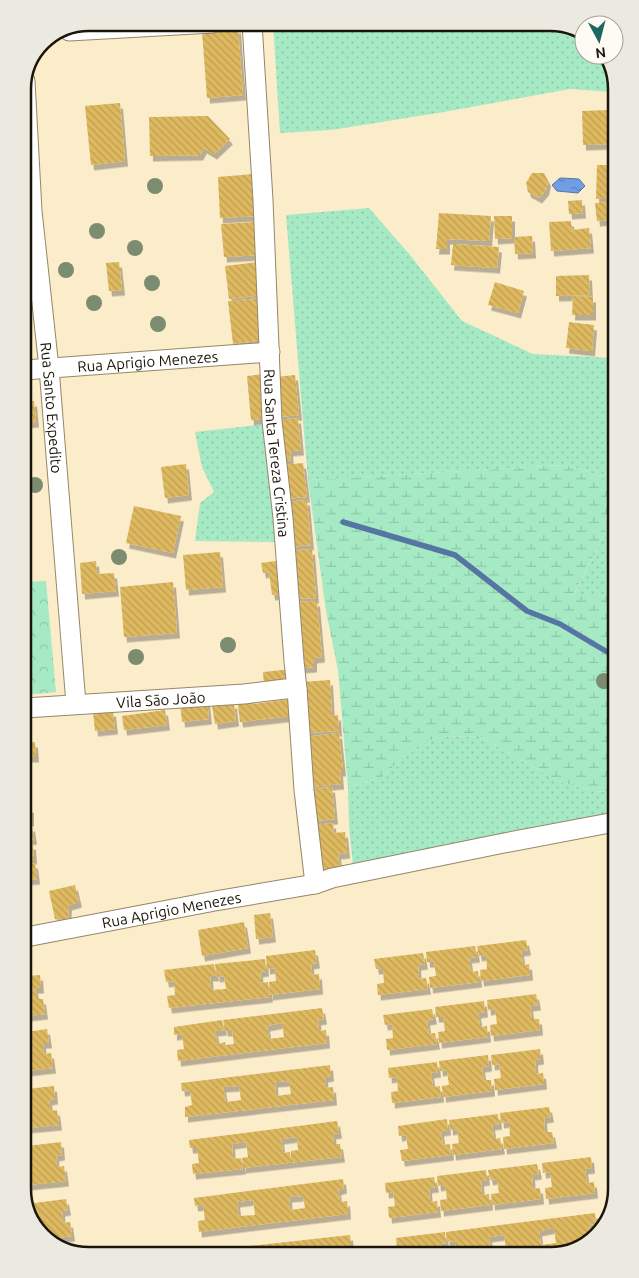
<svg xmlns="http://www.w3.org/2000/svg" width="639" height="1278" font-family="Ubuntu,sans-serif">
<defs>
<pattern id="grass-dots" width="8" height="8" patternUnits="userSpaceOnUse" patternTransform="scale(1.25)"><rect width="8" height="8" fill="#a6eac5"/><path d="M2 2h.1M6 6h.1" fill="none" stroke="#8ec8a8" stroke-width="1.8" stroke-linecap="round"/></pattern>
<pattern id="forest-crowns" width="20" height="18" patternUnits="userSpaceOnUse" patternTransform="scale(1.25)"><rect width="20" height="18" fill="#a6eac5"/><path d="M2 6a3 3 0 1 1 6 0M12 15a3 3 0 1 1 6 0" fill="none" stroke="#8ec8a8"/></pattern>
<pattern id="wetland-marsh" width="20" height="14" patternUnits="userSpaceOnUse" patternTransform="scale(1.25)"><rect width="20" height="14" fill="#a6eac5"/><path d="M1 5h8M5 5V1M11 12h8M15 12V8" fill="none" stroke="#8ec8a8"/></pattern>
<pattern id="water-ripples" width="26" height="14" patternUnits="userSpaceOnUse" patternTransform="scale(1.25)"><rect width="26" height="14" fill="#6f9ee4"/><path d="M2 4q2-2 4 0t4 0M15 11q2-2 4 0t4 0" fill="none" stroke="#5a80b7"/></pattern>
<pattern id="building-back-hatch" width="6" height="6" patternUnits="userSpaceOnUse" patternTransform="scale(1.25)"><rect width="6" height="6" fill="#deb960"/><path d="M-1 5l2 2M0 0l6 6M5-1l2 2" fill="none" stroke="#be9e52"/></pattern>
<filter id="shadow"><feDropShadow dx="3" dy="5.5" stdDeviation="0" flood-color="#0004"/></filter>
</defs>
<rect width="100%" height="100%" fill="#fbecca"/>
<g fill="url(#grass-dots)">
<polygon points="273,23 555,23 584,34 584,55 605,55 612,64 612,92 570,89 444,112 331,130 280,133"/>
<polygon points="369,208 410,255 462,321 533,354 613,358 614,595 573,597 605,533 610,481 581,469 564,465 308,480 286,215"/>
<polygon points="268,424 275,542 195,541 200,503 214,492 202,467 195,432"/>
<polygon points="479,736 558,781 593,791 615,792 615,812 353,865 349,826 348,787 382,777 409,752 424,742 442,737"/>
</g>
<polygon fill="url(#forest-crowns)" points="46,581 56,692 25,695 25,582"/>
<polygon fill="url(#wetland-marsh)" points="564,465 581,469 610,481 605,533 573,596 614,595 615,792 593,791 558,781 479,736 442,737 424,742 409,752 382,777 348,787 338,670 326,611 308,480"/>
<polygon fill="url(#water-ripples)" stroke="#5675a2" points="560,178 579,179 585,186 578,193 557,191 552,185"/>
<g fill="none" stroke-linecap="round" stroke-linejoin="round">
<polyline stroke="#5675a2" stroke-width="5.5" points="343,522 455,555 527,611 560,624 614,656"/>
</g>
<g fill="url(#building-back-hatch)" fill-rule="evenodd" filter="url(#shadow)">
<polygon points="238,28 243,95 207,98 202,31"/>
<polygon points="120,103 125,161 91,165 85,106"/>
<polygon points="612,110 612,144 583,145 582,111"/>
<polygon points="208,116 230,139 214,154 204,148 200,155 150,156 149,117"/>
<polygon points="597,165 612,165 612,199 596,199"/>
<polygon points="532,173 544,173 548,181 546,190 539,198 528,192 526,183"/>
<polygon points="253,174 256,216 220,218 218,177"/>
<polygon points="582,200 583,213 569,214 568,201"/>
<polygon points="612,202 612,210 608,210 609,220 597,221 595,203"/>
<polygon points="439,213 491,216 489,241 447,239 447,249 436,249"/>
<polygon points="494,216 512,216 512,238 495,239"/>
<polygon points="571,221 572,230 589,228 591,248 551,251 549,222"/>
<polygon points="257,222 259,255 224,257 221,224"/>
<polygon points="532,236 533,253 515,254 514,237"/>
<polygon points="453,244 499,247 497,268 451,265"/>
<polygon points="119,262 122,290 109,291 106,263"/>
<polygon points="258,262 263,295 229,299 225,266"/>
<polygon points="589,275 590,295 556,296 556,276"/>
<polygon points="495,282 524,291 518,313 488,305"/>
<polygon points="573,296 593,297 593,315 572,315"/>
<polygon points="260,298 264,340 233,344 228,301"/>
<polygon points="569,322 594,325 592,351 566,348"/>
<polygon points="263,374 267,418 251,420 247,376"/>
<polygon points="295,375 299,415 279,417 275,377"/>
<polygon points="34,401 36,422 24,423 24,402"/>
<polygon points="298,418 301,450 290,451 291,460 281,461 278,420"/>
<polygon points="303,463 307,497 285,499 281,465"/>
<polygon points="186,464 189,495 165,498 161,467"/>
<polygon points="307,500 311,545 289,547 285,502"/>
<polygon points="134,506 181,516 173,553 126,543"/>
<polygon points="312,549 316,598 292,599 288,551"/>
<polygon points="220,552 223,587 186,590 183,555"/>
<polygon points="283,560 287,593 272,595 269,572 263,573 261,563"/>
<polygon points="96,561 97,574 114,573 116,591 82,594 80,563"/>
<polygon points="173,582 177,633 124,637 120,587"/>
<polygon points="317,601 322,657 314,658 314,667 300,668 295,602"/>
<polygon points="293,669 294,684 264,686 263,672"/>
<polygon points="330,680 332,716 338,715 339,731 304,733 301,682"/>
<polygon points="252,698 253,704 291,699 293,716 240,722 237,699"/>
<polygon points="207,700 209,719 182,722 180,703"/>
<polygon points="234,703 236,721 215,724 212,706"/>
<polygon points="165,710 167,725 124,730 122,716"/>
<polygon points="113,711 115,729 95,731 93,712"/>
<polygon points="339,733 343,771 340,771 341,784 309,787 304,737"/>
<polygon points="25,742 35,742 36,757 25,757"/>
<polygon points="332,787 335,819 314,821 311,789"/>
<polygon points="31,807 31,821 26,821 26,808"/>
<polygon points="333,823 334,833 345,832 347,853 338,854 340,870 322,872 316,825"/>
<polygon points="32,826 34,839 26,841 26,827"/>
<polygon points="33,844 34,859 26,860 26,845"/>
<polygon points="35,863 37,879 26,880 26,864"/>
<polygon points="75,885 79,902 69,905 68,920 55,919 49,891"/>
<polygon points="270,913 273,937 256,939 254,915"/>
<polygon points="244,922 248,948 202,956 198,930"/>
<polygon points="526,940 528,950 521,951 523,965 529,964 530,975 481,981 480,970 487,969 486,955 479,956 477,946"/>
<polygon points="475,946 477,957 469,958 471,972 478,971 479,982 430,988 429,977 436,976 434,962 427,962 426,952"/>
<polygon points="315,950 317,963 311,964 312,975 319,974 320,989 270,995 269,982 276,981 275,968 267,969 266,956"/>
<polygon points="423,953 425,964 418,965 419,979 426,978 428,989 378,995 377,984 384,983 383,969 376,969 374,959"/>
<polygon points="265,959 266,971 260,972 261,983 268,982 270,997 169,1008 167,996 175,995 174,981 166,982 164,970 214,964 216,976 210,976 211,990 226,989 224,976 217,977 215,964"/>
<polygon points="40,975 41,988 35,988 37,999 43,999 45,1014 27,1016 26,976"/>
<polygon points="536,994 538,1005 530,1006 532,1019 539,1019 540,1030 491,1036 490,1025 497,1024 495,1009 488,1010 487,1000"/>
<polygon points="484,1001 485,1012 478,1013 480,1027 487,1026 488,1037 439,1043 438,1032 445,1031 443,1017 436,1017 435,1007"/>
<path d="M322 1008 324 1019 318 1020 319 1031 326 1030 327 1043 178 1061 177 1050 184 1049 182 1034 174 1035V1027L222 1020 224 1030 215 1031 218 1044 225 1042 227 1051 226 1045 234 1044 232 1031H225L223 1020ZM282 1023 284 1037 269 1039 267 1026Z"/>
<polygon points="432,1009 434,1019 427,1020 429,1034 435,1033 437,1044 387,1050 386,1039 393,1038 392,1024 385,1025 383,1015"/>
<polygon points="47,1029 49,1043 43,1043 44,1054 51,1053 53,1068 27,1071 27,1032"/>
<polygon points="540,1049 541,1059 535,1060 536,1074 543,1073 544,1084 495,1090 494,1079 501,1078 499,1064 492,1065 491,1055"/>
<polygon points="488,1055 489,1066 482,1067 484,1080 491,1080 492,1091 443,1097 442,1086 449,1085 447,1070 440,1071 439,1061"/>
<polygon points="437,1062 438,1072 431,1073 433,1087 440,1086 441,1097 392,1103 391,1092 398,1091 397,1077 389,1078 388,1068"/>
<path d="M330 1065 331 1076 325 1077 326 1088 333 1087 334 1100 185 1117V1107L192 1105 190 1090 182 1091 181 1083ZM289 1081 291 1094 276 1096 275 1082ZM239 1086 241 1100 226 1102 223 1087Z"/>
<polygon points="54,1086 55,1099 49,1100 51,1111 57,1110 59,1125 27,1128 27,1089"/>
<polygon points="549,1107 551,1117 544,1118 545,1132 552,1132 554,1143 504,1149 503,1137 510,1136 509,1122 501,1123 500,1113"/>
<polygon points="498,1114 499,1124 492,1125 494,1139 500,1138 502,1149 453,1155 452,1144 459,1143 457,1129 450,1130 449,1120"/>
<polygon points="447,1119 448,1130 441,1131 443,1145 450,1144 451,1155 402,1161 400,1150 408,1149 406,1135 399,1136 398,1126"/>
<path d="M337 1121 339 1133 333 1134 334 1144H340L342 1157 243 1168 242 1158 248 1157 246 1142 232 1144 233 1159 241 1158 243 1169 193 1174 192 1164 199 1163 197 1148H190L189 1140ZM297 1137 298 1150 291 1151V1161L290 1152 283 1153 281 1139Z"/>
<polygon points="61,1142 62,1155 56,1156 57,1167 64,1166 66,1181 27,1185 27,1146"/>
<polygon points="591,1157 592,1168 585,1169 587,1183 594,1182 595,1193 546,1199 545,1188 552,1187 550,1172 543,1173 542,1163"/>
<polygon points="537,1164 539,1174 532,1175 533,1189 540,1188 541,1199 492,1205 491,1194 499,1193 497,1179 490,1180 488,1170"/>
<polygon points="486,1170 487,1180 481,1181 482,1195 489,1194 490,1205 441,1211 440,1200 447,1199 445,1185 438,1186 437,1176"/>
<polygon points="434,1177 436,1187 429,1188 430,1202 437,1201 438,1212 389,1218 388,1207 395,1206 393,1192 386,1193 385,1183"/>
<path d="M343 1179 344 1188 338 1190 340 1202 347 1201 348 1214 199 1232 198 1221 205 1220 203 1205 195 1206 194 1198ZM303 1196 305 1208 290 1210 289 1197ZM253 1200 255 1215 239 1216 237 1202Z"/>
<polygon points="66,1199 68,1210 62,1211 63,1223 70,1222 72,1236 47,1239 27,1214 27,1204"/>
<path d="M595 1213 596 1224 589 1225 591 1238 575 1251H498L497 1250 506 1249 504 1235 489 1237 491 1251 456 1252 455 1241 447 1242 446 1232ZM554 1228 556 1243 541 1245 539 1231Z"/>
<polygon points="445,1232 446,1243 440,1244 441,1252 405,1252 404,1247 397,1248 396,1238"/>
<polygon points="350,1235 351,1246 345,1247 346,1253 309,1253 309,1252 296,1253 204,1254 204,1251"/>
</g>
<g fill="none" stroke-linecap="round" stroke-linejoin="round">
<g stroke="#958768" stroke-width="21">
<g id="minor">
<path id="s1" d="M252 23 263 200 272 421 283 518 294 661 297 689 304 790 315 884"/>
<polyline points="69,31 213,23"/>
<path id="s2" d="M25 81 32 211 49 368 76 704"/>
<path id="s3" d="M24 370 270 352"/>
<path id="s4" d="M25 708 244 694 285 689H297"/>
<path id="s5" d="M26 937 215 901 315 884 332 878 504 843 615 822"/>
</g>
</g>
<use href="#minor" stroke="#fff" stroke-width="19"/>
</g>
<g fill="#7b8c71">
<circle cx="155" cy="186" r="8"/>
<circle cx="97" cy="231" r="8"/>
<circle cx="135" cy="248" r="8"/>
<circle cx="66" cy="270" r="8"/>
<circle cx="152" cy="283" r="8"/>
<circle cx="94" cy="303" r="8"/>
<circle cx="158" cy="324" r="8"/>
<circle cx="35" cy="485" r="8"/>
<circle cx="119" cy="557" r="8"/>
<circle cx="228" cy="645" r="8"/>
<circle cx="136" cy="657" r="8"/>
<circle cx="604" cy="681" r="8"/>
</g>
<g text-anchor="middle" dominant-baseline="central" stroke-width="4.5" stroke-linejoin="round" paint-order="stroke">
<g font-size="15" fill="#1b1609" stroke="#fefbf4">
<text stroke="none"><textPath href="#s3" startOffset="124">Rua Aprigio Menezes</textPath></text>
<text stroke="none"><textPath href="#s2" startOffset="328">Rua Santo Expedito</textPath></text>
<text stroke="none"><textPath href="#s1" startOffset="431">Rua Santa Tereza Cristina</textPath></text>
<text stroke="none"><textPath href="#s4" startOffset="136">Vila São João</textPath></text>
<text stroke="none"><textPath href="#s5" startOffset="148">Rua Aprigio Menezes</textPath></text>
</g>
</g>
<path d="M0 0H639V1278H0ZM89 31H550A58 58 0 0 1 608 89V1189A58 58 0 0 1 550 1247H89A58 58 0 0 1 31 1189V89A58 58 0 0 1 89 31Z" fill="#ece9e1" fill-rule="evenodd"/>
<path fill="none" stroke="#1b1609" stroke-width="2.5" d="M89 31H550A58 58 0 0 1 608 89V1189A58 58 0 0 1 550 1247H89A58 58 0 0 1 31 1189V89A58 58 0 0 1 89 31Z"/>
<g transform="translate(599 40) rotate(173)"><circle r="24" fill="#fefbf4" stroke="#a39f96"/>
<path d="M0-4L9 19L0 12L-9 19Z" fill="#1c675f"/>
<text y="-8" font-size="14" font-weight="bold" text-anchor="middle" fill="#1b1609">N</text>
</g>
</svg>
